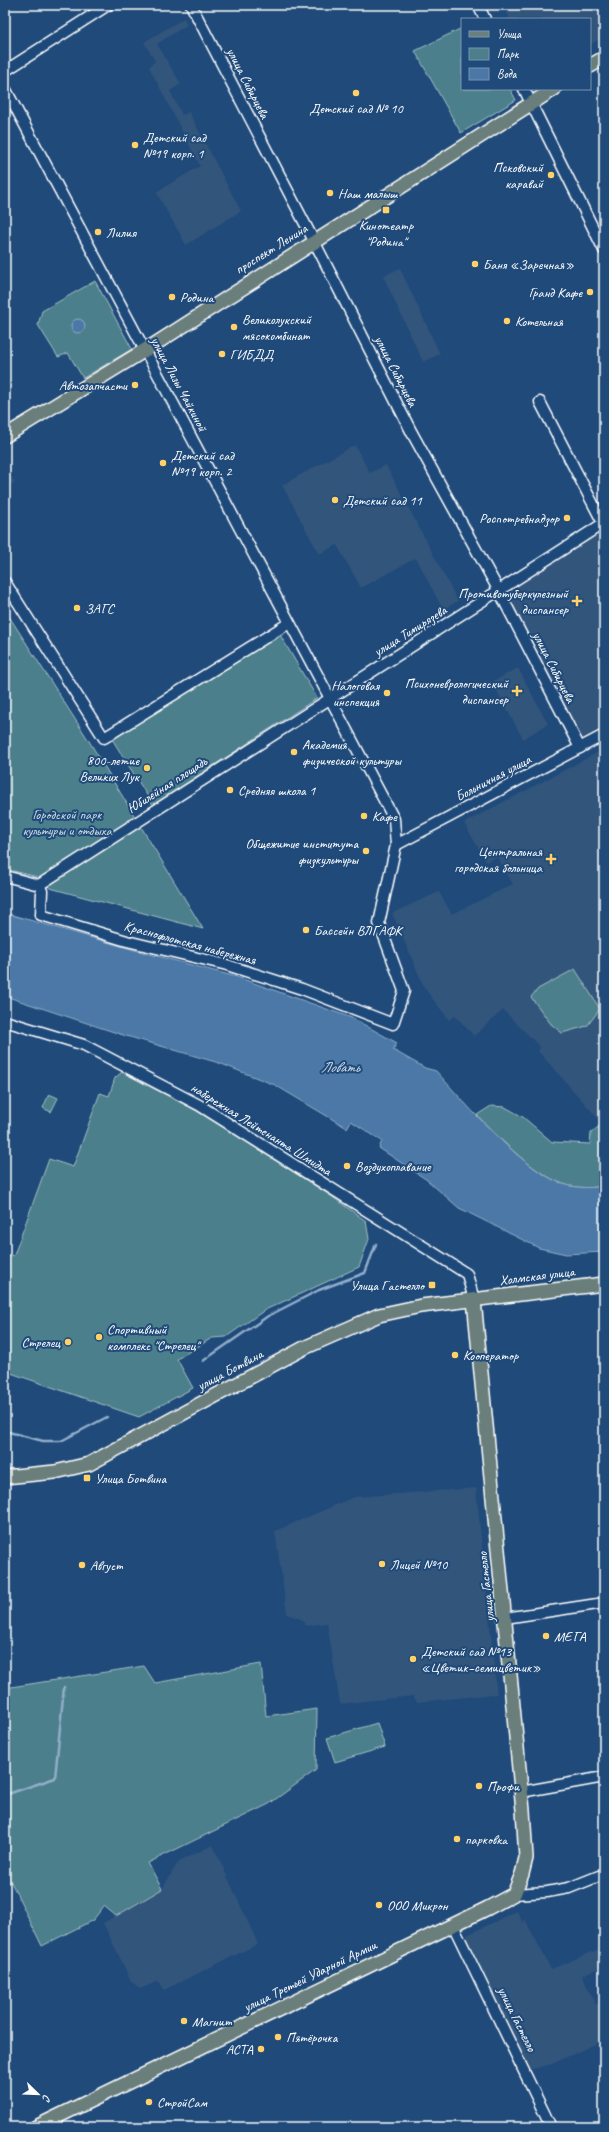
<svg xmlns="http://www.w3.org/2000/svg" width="609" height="2132" font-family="Caveat,sans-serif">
<rect width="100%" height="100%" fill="#1f4a7a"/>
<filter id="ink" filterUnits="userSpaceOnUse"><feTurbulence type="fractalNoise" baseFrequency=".025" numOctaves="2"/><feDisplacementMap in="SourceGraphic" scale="8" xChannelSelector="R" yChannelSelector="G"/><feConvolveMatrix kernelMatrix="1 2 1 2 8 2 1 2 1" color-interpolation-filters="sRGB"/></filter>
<g filter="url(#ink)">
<g fill="#32547b">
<polygon points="503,5 604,5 604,36 590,45 590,19 510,19"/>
<polygon points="184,18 187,25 157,44 181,84 170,91 182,115 189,112 241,211 186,245 156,192 200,166 149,67 155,61 144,42"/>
<polygon points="400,268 440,354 423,362 383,276"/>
<polygon points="355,445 370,473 386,465 458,601 443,610 416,558 361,588 337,545 319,554 282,485"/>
<polygon points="5,468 15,482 5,489"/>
<polygon points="604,528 604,731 582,743 503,592"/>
<polygon points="518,668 548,724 523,739 492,682"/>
<polygon points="604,749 604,1122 602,1123 538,1051 540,1047 503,1010 474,1036 455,1016 449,1020 425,989 392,913 439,892 452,914 513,884 497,857 486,862 464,823"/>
<polygon points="476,1488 497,1694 417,1702 413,1696 340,1704 327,1623 306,1626 303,1620 287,1614 275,1531 354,1497"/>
<polygon points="213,1845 258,1944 164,1990 159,1981 140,1989 131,1981 103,1923 162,1889 179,1861"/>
<polygon points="517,1911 523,1923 525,1919 551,1969 599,1949 604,1960 604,1966 582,1975 595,2004 604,2002 604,2040 552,2064 530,2070 465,1936"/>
</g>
<g fill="#4c7f8b" stroke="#a6bfc5">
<polygon points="462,28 462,89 510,89 516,100 461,133 415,51"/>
<polygon points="95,281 132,349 83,378 68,353 58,357 38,325 42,311"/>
<polygon points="5,610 89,741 203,929 50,888 38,877 5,869"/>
<polygon points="279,633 317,698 153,805 112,739"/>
<polygon points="575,969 600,1009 587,1026 562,1033 551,1024 531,997 538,989"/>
<polygon points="122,1072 195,1110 229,1131 331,1196 366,1221 369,1239 359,1267 265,1310 226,1337 212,1338 177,1359 193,1388 139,1417 5,1371 5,1258 14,1255 49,1159 73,1167 100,1093 109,1096 115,1078"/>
<polygon points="49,1094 58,1098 51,1112 43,1108"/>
<path d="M491 1106 505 1107 523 1117 552 1142 590 1144 591 1133 604 1122V1186C593 1188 581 1188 570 1186 537 1178 500 1139 477 1115Z"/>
<polygon points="261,1664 266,1716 317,1709 316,1770 269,1804 148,1863 162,1889 116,1916 104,1906 93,1920 42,1946 11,1882 5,1885 5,1688 144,1666 155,1683"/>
<polygon points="377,1723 385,1747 335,1762 327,1738"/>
</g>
<g fill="#4b78a6" stroke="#93aeca">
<circle cx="78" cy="326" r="7"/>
<path d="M5 913 138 951 237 977 352 1018 397 1043 393 1050 425 1068 436 1071C466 1104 527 1177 570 1186 582 1188 593 1188 604 1186V1252L566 1254 539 1248 459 1208 427 1180 379 1148 382 1141 351 1121 347 1128 275 1085 219 1063 123 1035 5 996Z"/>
</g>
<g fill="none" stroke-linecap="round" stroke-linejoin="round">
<g stroke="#93aeca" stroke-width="2.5">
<polyline points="203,1361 268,1316 319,1290 365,1273 376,1244"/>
<polyline points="5,1431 43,1441 61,1441 107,1417"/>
<polyline points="5,1795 55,1778 64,1687"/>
</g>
<g stroke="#fff" stroke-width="13">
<g id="minor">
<polyline points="191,5 314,241 412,433 499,591 580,748"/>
<polyline points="478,5 485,19"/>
<polyline points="5,71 108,5"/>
<path d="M5 88C135 332 265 574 394 819L396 845 379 923 404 991 393 1024 302 989 227 965 127 941 41 915 42 891 39 885"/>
<polyline points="524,89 604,250"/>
<polyline points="540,402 603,523"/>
<polyline points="5,582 104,738 289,623"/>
<polyline points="396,845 604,735"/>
<polyline points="5,876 39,885"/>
<polyline points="39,885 604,523"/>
<polyline points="5,1021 84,1045 199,1105 467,1274 474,1300"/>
<polyline points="505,1618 604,1603"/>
<polyline points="521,1792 604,1777"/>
<polyline points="514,1894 547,1892 569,1888 604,1874"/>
<polyline points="453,1925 551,2127"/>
</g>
</g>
<g stroke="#fff" stroke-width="16">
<g id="major">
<polyline points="590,66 604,58"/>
<polyline points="5,436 155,344 554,89"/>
<polyline points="5,1477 55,1472 89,1464 304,1348 379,1315 421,1306 604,1284"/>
<polyline points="36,2127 488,1908 514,1894 522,1874 526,1858 523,1810 474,1300"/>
</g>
</g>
<use href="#minor" stroke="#1f4a7a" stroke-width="10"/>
<use href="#major" stroke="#6b7f7c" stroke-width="13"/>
</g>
</g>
<g fill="#ffd166" stroke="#1f4a7a" stroke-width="1.5">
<circle cx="356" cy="93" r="4"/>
<circle cx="135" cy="145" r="4"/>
<circle cx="551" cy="175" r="4"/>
<circle cx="330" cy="193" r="4"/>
<rect x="382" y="206" width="8" height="8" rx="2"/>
<circle cx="98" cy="232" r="4"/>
<circle cx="475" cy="264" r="4"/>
<circle cx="590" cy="292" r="4"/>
<circle cx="172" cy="297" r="4"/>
<circle cx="507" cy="321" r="4"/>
<circle cx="234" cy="327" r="4"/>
<circle cx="222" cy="354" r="4"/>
<circle cx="135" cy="385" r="4"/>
<circle cx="163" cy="463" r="4"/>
<circle cx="335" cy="500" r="4"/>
<circle cx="567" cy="518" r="4"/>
<path d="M575 595h4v4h4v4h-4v4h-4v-4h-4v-4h4z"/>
<circle cx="77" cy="608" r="4"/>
<path d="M515 685h4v4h4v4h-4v4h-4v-4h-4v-4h4z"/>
<circle cx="387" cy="693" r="4"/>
<circle cx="294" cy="752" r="4"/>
<circle cx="147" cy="768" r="4"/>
<circle cx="230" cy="790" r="4"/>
<circle cx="364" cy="816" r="4"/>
<circle cx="366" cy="851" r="4"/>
<path d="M549 853h4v4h4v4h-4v4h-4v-4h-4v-4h4z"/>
<circle cx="306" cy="930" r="4"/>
<circle cx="347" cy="1166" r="4"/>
<rect x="428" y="1281" width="8" height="8" rx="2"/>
<circle cx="99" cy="1337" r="4"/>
<circle cx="68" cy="1342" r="4"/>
<circle cx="455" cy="1355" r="4"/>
<rect x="83" y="1474" width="8" height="8" rx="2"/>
<circle cx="382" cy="1564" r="4"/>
<circle cx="82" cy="1565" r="4"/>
<circle cx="546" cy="1636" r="4"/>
<circle cx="413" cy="1659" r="4"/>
<circle cx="479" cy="1786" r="4"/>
<circle cx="457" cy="1839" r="4"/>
<circle cx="379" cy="1905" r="4"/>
<circle cx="184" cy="2021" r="4"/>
<circle cx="278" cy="2037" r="4"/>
<circle cx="261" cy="2049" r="4"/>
<circle cx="149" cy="2102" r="4"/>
</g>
<g text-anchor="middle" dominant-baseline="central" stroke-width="4" stroke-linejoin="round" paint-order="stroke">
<g font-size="14" fill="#fff" stroke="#1f4a7a">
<text transform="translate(248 83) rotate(63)">улица Сибирцева</text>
<text transform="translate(271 249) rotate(-32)">проспект Ленина</text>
<text transform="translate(396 371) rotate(63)">улица Сибирцева</text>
<text transform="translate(179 384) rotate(62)">улица Лизы Чайкиной</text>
<text transform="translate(410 631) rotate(-32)">улица Тимирязева</text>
<text transform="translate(554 667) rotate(63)">улица Сибирцева</text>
<text transform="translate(493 778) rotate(-28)">Больничная улица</text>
<text transform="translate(167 785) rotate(-33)">Юбилейная площадь</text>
<text transform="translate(190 943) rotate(15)">Краснофлотская набережная</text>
<text transform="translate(261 1129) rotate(32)">набережная Лейтенанта Шмидта</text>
<text transform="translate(537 1276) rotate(-7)">Холмская улица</text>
<text transform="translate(230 1370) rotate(-28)">улица Ботвина</text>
<text transform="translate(486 1587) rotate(-96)">улица Гастелло</text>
<text transform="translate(310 1976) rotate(-26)">улица Третьей Ударной Армии</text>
<text transform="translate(517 2019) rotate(64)">улица Гастелло</text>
</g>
<g font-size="14" fill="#fff" stroke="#1f4a7a" text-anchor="start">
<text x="356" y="108" text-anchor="middle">Детский сад № 10</text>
<text x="143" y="137">Детский сад<tspan x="143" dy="16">№19 корп. 1</tspan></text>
<text x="543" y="167" text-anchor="end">Псковский<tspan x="543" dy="16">каравай</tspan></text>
<text x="338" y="193">Наш малыш</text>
<text x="386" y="225" text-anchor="middle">Кинотеатр<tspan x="386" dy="16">"Родина"</tspan></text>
<text x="106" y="232">Лилия</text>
<text x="483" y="264">Баня «Заречная»</text>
<text x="582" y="292" text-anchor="end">Гранд Кафе</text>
<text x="180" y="297">Родина</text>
<text x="242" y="319">Великолукский<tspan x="242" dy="16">мясокомбинат</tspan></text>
<text x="515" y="321">Котельная</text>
<text x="230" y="354">ГИБДД</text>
<text x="127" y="385" text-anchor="end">Автозапчасти</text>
<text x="171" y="455">Детский сад<tspan x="171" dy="16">№19 корп. 2</tspan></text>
<text x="343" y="500">Детский сад 11</text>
<text x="559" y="518" text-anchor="end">Роспотребнадзор</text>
<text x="568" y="593" text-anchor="end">Противотуберкулезный<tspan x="568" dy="16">диспансер</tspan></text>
<text x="85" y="608">ЗАГС</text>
<text x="508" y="683" text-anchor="end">Психоневрологический<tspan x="508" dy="16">диспансер</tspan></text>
<text x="379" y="685" text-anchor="end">Налоговая<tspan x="379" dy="16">инспекция</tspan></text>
<text x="302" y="744">Aкадемия<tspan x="302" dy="16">физической культуры</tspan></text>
<text x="139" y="760" text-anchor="end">800-летие<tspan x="139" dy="16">Великих Лук</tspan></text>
<text x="238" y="790">Средняя школа 1</text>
<text x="372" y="816">Кафе</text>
<text x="358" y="843" text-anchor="end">Общежитие института<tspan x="358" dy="16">физкультуры</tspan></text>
<text x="542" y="851" text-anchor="end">Центральная<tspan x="542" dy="16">городская больница</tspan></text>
<text x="314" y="930">Бассейн ВЛГАФК</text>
<text x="355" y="1166">Воздухоплавание</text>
<text x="424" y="1285" text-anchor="end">Улица Гастелло</text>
<text x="107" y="1329">Спортивный<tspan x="107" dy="16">комплекс "Стрелец"</tspan></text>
<text x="60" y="1342" text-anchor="end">Стрелец</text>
<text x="463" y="1355">Кооператор</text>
<text x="95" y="1478">Улица Ботвина</text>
<text x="390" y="1564">Лицей №10</text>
<text x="90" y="1565">Август</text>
<text x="554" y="1636">МЕГА</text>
<text x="421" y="1651">Детский сад №13<tspan x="421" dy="16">«Цветик–семицветик»</tspan></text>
<text x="487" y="1786">Профи</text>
<text x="465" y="1839">парковка</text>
<text x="387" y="1905">ООО Микрон</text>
<text x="192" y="2021">Магнит</text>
<text x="286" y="2037">Пятёрочка</text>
<text x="253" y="2049" text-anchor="end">АСТА</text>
<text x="157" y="2102">СтройСам</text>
</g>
<g font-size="14" fill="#d2dfe2" stroke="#1f4a7a">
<text x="67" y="814">Городской парк<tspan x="67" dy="16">культуры и отдыха</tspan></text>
</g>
<g font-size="15" font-style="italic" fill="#d2dde9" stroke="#1f4a7a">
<text x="340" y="1067">Ловать</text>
</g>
</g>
<rect width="609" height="2132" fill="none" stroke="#1f4a7a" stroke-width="20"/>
<rect x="10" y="10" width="589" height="2112" fill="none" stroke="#fff" stroke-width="1.5" filter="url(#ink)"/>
<rect x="461" y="18" width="130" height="72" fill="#1f4a7a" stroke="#7992af"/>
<rect x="469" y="31" width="20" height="6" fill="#6b7f7c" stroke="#7992af"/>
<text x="497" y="38" font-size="12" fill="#ffffff">Улица</text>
<rect x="469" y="48" width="20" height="12" fill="#4c7f8b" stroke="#7992af"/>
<text x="497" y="58" font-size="12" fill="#ffffff">Парк</text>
<rect x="469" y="68" width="20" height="12" fill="#4b78a6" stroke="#7992af"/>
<text x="497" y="78" font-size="12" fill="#ffffff">Вода</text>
<g transform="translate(38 2094) rotate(113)" stroke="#1f4a7a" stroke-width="3" paint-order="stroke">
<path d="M0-3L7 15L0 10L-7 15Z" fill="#ffffff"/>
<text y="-6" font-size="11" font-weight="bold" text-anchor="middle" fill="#ffffff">С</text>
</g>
</svg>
